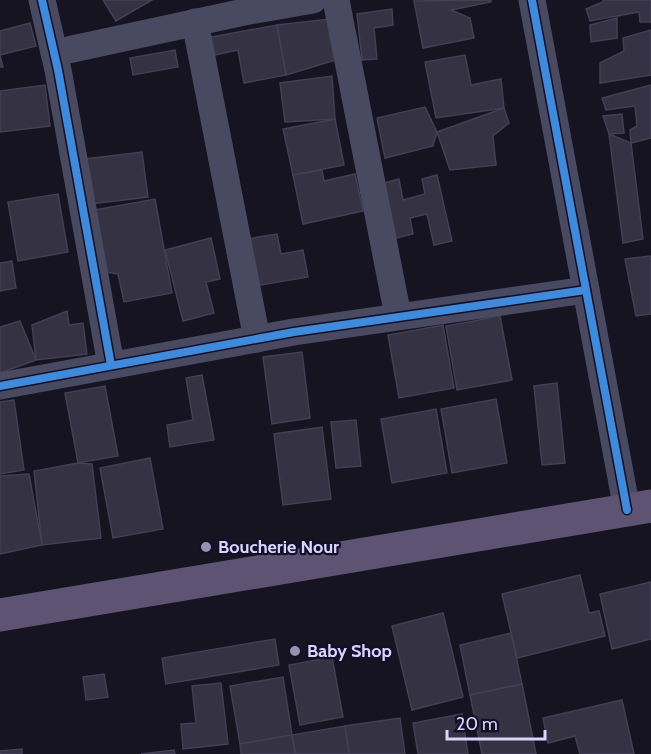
<svg xmlns="http://www.w3.org/2000/svg" width="651" height="754" font-family="Cabin,sans-serif">
<rect width="100%" height="100%" fill="#161421"/>
<g fill="#343243" stroke="#433f54" stroke-width="1.5">
<polygon points="103,0 152,0 116,21"/>
<polygon points="491,0 491,2 451,10 470,18 474,38 423,48 414,1"/>
<polygon points="603,0 651,0 651,22 640,22 639,12 590,21 586,9 603,2"/>
<polygon points="392,9 393,25 374,28 377,59 362,60 357,14"/>
<polygon points="617,18 617,38 591,42 590,25"/>
<polygon points="330,19 339,59 286,75 277,25"/>
<polygon points="30,23 36,46 0,55 3,67 0,67 0,31"/>
<polygon points="277,25 286,75 244,83 238,50 214,55 211,37"/>
<polygon points="651,30 651,75 600,83 600,63 624,51 623,38"/>
<polygon points="175,50 178,67 133,75 130,58"/>
<polygon points="465,55 471,85 501,79 504,108 436,118 425,62"/>
<polygon points="332,76 335,119 285,122 280,83"/>
<polygon points="45,85 50,126 0,132 0,91"/>
<polygon points="651,85 651,138 631,143 630,130 637,126 635,106 606,110 602,98"/>
<polygon points="425,107 437,132 433,146 385,158 377,118"/>
<polygon points="504,108 509,123 493,136 496,165 450,170 437,132"/>
<polygon points="622,114 624,133 609,134 603,116"/>
<polygon points="335,119 344,165 293,175 283,129"/>
<polygon points="609,134 631,143 643,239 623,243"/>
<polygon points="142,152 148,197 91,204 85,159"/>
<polygon points="322,170 324,181 355,174 363,211 303,224 293,175"/>
<polygon points="437,175 452,241 434,245 427,214 410,218 413,234 396,238 384,183 399,179 403,200 425,194 422,179"/>
<polygon points="58,194 68,252 18,261 8,202"/>
<polygon points="155,199 172,293 124,302 118,274 106,272 94,210"/>
<polygon points="277,234 281,254 303,250 308,277 255,286 247,239"/>
<polygon points="211,238 220,279 206,282 214,313 183,321 165,250"/>
<polygon points="651,256 651,314 636,316 625,259"/>
<polygon points="12,261 16,288 0,291 0,263"/>
<polygon points="67,311 69,325 83,323 87,354 36,360 32,325"/>
<polygon points="500,316 512,380 457,390 446,326"/>
<polygon points="20,321 36,360 0,373 0,327"/>
<polygon points="443,325 454,388 399,398 388,335"/>
<polygon points="302,352 310,418 272,424 263,357"/>
<polygon points="202,375 214,440 170,447 167,425 193,420 186,378"/>
<polygon points="557,383 565,463 542,465 534,386"/>
<polygon points="105,386 118,456 78,463 65,393"/>
<polygon points="496,399 507,463 452,473 441,409"/>
<polygon points="14,400 24,470 0,474 0,402"/>
<polygon points="436,409 447,473 392,483 381,419"/>
<polygon points="356,420 361,466 336,468 331,422"/>
<polygon points="322,427 331,499 283,505 274,434"/>
<polygon points="150,458 163,529 113,538 100,468"/>
<polygon points="78,463 92,464 101,538 42,545 34,471"/>
<polygon points="29,474 42,545 0,554 0,476"/>
<polygon points="580,575 589,613 599,611 605,636 517,658 502,594"/>
<polygon points="651,582 651,639 612,649 600,594"/>
<polygon points="443,613 463,697 412,710 392,626"/>
<polygon points="511,633 522,684 470,695 460,645"/>
<polygon points="275,639 279,665 166,684 162,658"/>
<polygon points="332,657 343,717 300,725 289,665"/>
<polygon points="104,674 108,697 86,700 83,677"/>
<polygon points="283,677 292,735 240,744 230,686"/>
<polygon points="221,683 228,744 183,749 181,724 196,723 192,686"/>
<polygon points="522,684 536,754 482,754 470,695"/>
<polygon points="622,700 634,754 580,754 575,736 548,743 543,718"/>
<polygon points="462,714 468,754 418,754 413,723"/>
<polygon points="400,718 405,754 349,754 345,726"/>
<polygon points="345,726 349,754 296,754 292,735"/>
<polygon points="292,735 295,754 241,754 240,744"/>
<polygon points="22,749 22,754 0,754 0,751"/>
<polygon points="174,750 175,754 141,754"/>
</g>
<g fill="none" stroke-linecap="round" stroke-linejoin="round">
<g stroke="#4a4962" stroke-width="27">
<polyline points="42,0 58,70 111,365"/>
<polyline points="336,0 398,316"/>
<polyline points="532,0 627,510"/>
<polyline points="195,22 257,339"/>
<polyline points="54,53 244,12 313,0"/>
<polyline points="0,386 294,332 586,290"/>
</g>
<polyline stroke="#5e5373" stroke-width="33" points="0,615 651,506"/>
<g stroke="#130f26" stroke-width="11">
<g id="cycleway">
<polyline points="42,0 58,70 111,365"/>
<polyline points="532,0 627,510"/>
<polyline points="0,386 294,332 586,290"/>
</g>
</g>
<use href="#cycleway" stroke="#408adc" stroke-width="8"/>
</g>
<g fill="#9591b1" stroke="#130f26" stroke-width="2">
<circle cx="206" cy="547" r="6"/>
<circle cx="295" cy="651" r="6"/>
</g>
<g text-anchor="middle" dominant-baseline="central" stroke-width="4.5" stroke-linejoin="round" paint-order="stroke">
<g font-size="18" font-weight="bold" fill="#d9d4ff" stroke="#130f26" text-anchor="start">
<text x="218" y="547">Boucherie Nour</text>
<text x="307" y="651">Baby Shop</text>
</g>
</g>
<path d="M447 730v9h98v-9" fill="none" stroke="#d9d4ff" stroke-width="3"/>
<text x="456" y="730" font-size="18" fill="#d9d4ff" stroke="#130f26" stroke-width="4.5" paint-order="stroke">20 m</text>
</svg>
